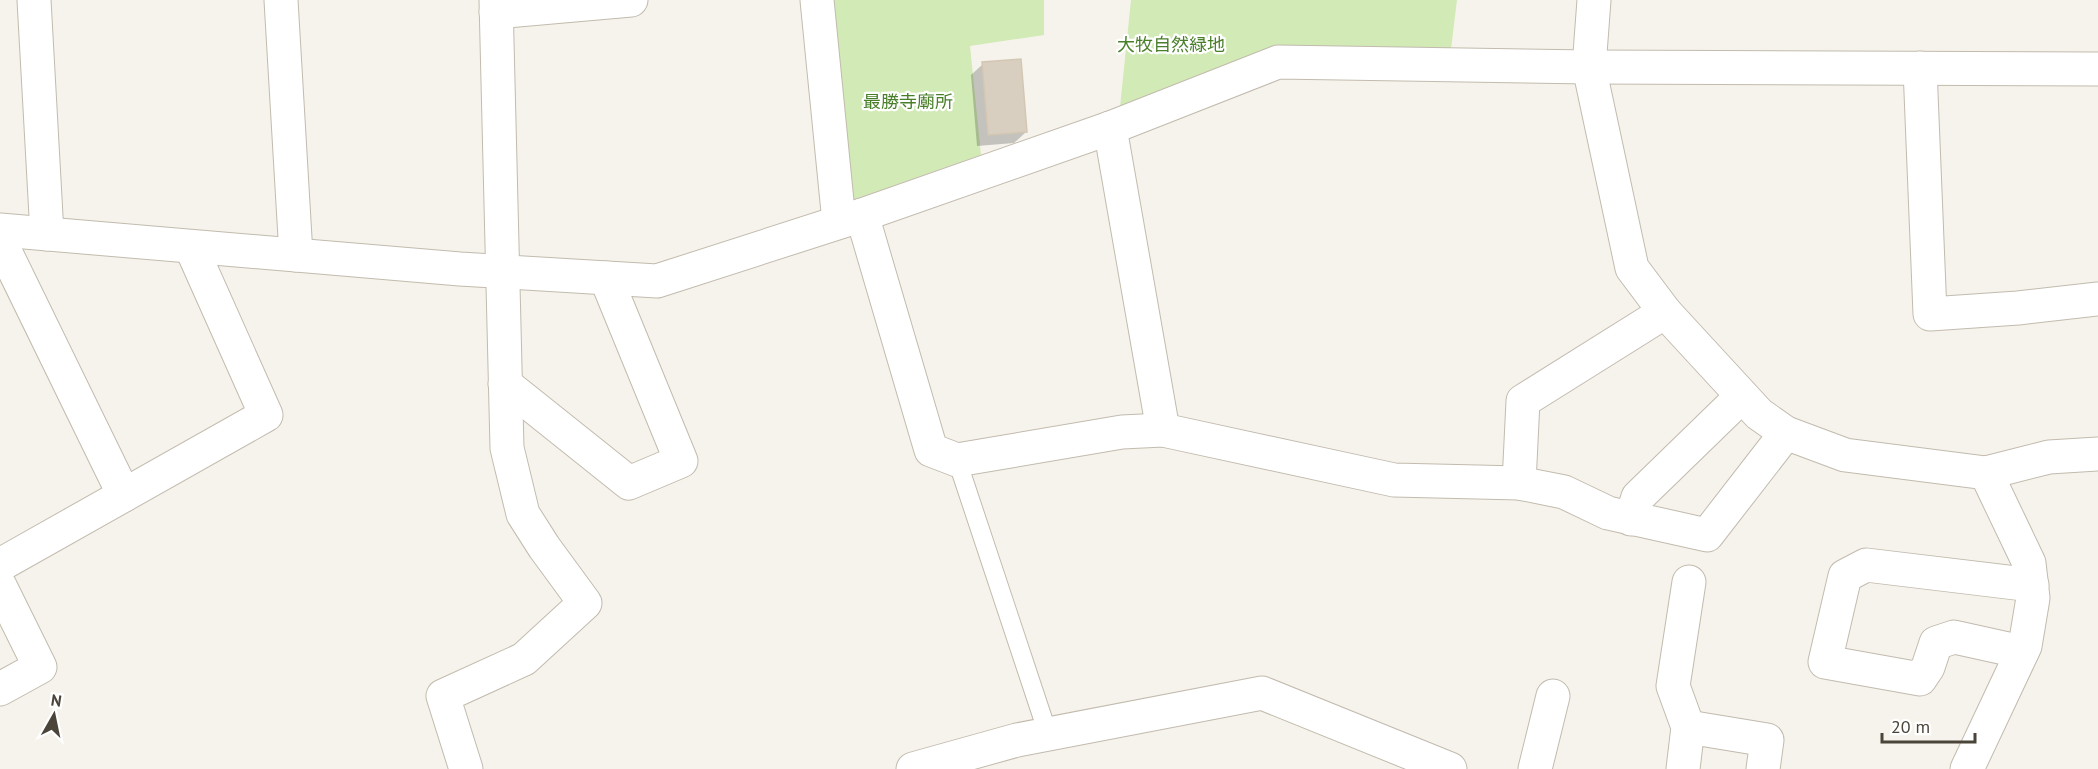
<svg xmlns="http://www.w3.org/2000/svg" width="2098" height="769" font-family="'PT Sans','Noto Sans JP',sans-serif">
<rect width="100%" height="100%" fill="#f6f3ec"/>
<g fill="#d2eab5">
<polygon points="830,0 1044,0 1044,35 970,46 981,155 850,201"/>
<polygon points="1131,0 1457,0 1451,49 1120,107"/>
</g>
<polygon fill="#0003" points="983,64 1026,132 1014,143 977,146 971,75"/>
<polygon fill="#d8cfc1" stroke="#d3c7b4" stroke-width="1.5" points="1021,59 1027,132 988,135 982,62"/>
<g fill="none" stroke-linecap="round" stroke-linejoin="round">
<g stroke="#c2bbae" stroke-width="20">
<polyline id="service" points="957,460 1048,734"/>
</g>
<g stroke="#c2bbae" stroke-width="35">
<g id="minor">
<polyline points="34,0 47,234"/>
<polyline points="281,0 296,255"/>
<polyline points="817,0 839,222"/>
<polyline points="1594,0 1589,67 1632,268 1665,312 1759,414 1786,433 1845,455 1986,473 2049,457 2098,454"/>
<polyline points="496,12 631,0"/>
<polyline points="1920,68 1930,314 2018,308 2098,299"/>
<polyline points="1110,128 1163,430"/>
<polyline points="862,215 931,450 957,460 1122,432 1163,430 1394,480 1519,483 1564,492 1608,513 1707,535 1786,433"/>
<polyline points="0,230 460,269 657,281 862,215 1110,128 1278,62 1589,67 2098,69"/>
<polyline points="0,241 124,495"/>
<polyline points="505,384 629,483 681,461 606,278"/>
<polyline points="1519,483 1523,401 1665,312"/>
<polyline points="1631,519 1638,497 1742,396"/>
<polyline points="0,565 266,415 191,247"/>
<polyline points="0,586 40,667 0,689"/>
<polyline points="2022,652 1954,637 1936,643 1928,667 1920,679 1825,662 1845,576 1866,565 2032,585"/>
<polyline points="1688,727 1767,740 1763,769"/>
<polyline points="466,769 443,696 524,659 585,603 544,547 523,514 507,448 496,0"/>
<polyline points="913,769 1017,740 1262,693 1450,769"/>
<polyline points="1535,769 1553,696"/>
<polyline points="1683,769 1688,727 1673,686 1689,582"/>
<polyline points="1967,769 2025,646 2033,598 2029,563 1986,473"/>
</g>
</g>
<use href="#service" stroke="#fff" stroke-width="18"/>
<use href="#minor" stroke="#fff" stroke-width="33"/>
</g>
<g text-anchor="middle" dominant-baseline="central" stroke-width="4.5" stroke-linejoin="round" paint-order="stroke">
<g font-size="18" fill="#4a7f2a" stroke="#fff">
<text x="1171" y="44">大牧自然緑地</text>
<text x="908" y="101">最勝寺廟所</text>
</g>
</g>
<g transform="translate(54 715) rotate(9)" stroke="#ffffff" stroke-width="4.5" paint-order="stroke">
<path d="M0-4.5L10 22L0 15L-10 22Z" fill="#4b4439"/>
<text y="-9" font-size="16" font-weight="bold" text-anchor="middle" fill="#4b4439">N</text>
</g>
<path d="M1882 733v9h93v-9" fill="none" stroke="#4b4439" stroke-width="3"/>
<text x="1891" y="733" font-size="18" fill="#4b4439" stroke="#ffffff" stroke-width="4.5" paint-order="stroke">20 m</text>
</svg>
